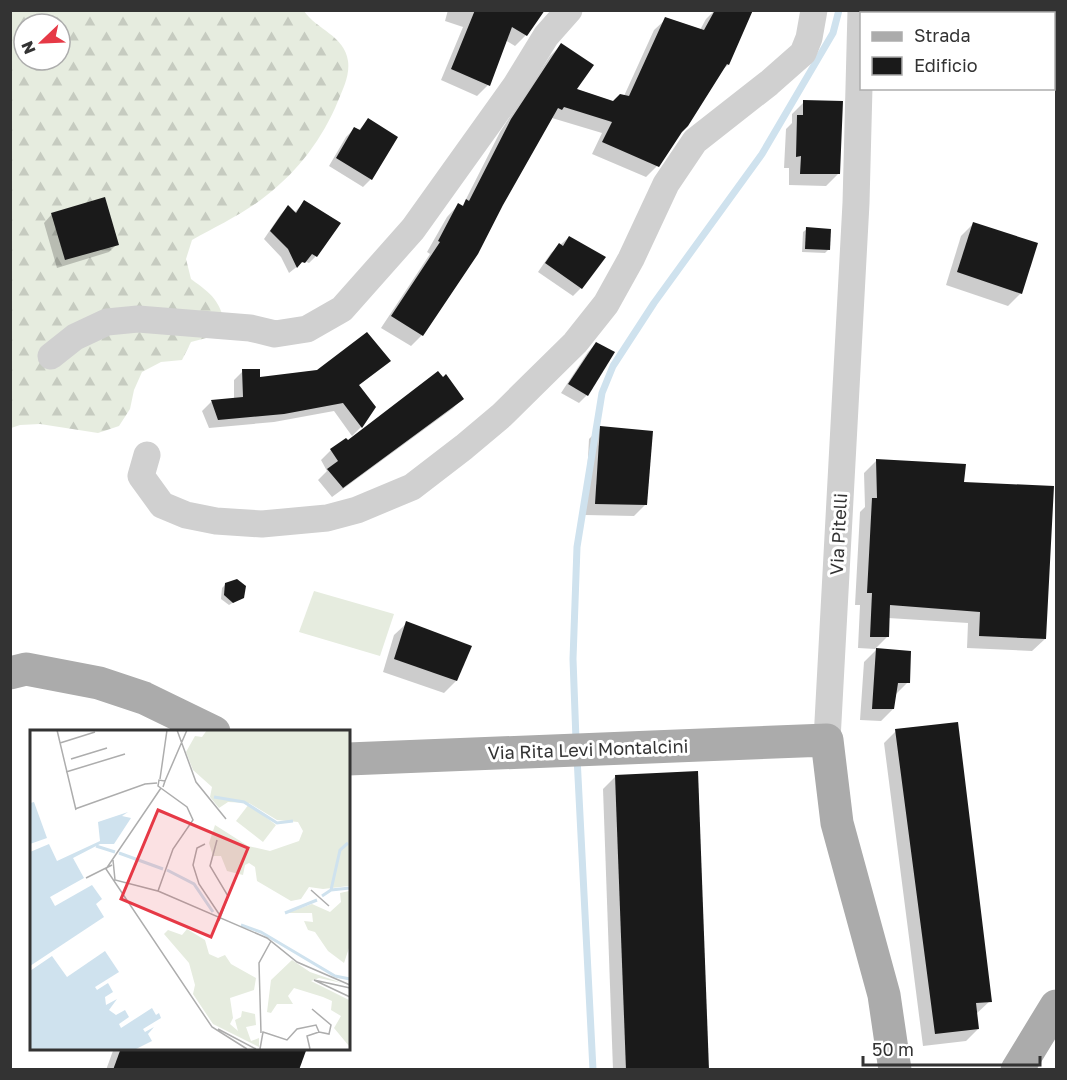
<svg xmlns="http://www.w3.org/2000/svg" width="1067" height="1080" font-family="'Golos Text',sans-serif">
<defs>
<pattern id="forest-firs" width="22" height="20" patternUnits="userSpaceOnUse" patternTransform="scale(1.5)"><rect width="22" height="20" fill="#e6ecdf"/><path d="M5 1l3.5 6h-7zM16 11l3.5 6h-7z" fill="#c6cbc0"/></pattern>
</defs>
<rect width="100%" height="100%" fill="#fff"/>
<path fill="url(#forest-firs)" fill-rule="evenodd" d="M10 11H304C316 29 345 36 348 61 350 75 343 89 338 101 323 138 298 171 267 195 245 213 217 226 192 240L186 259 191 279C213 295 219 300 226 326L210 337 191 342 182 360 161 362 142 372 134 390 130 409 119 426 98 433 40 424 20 425 11 428ZM24 24H60V60H24Z"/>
<polygon fill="#e6ecdf" points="314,591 394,614 380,656 299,632"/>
<g fill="#0003">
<polygon points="448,10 543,10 526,35 515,46 505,40 488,85 477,96 441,80 463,27 445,21"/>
<polygon points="715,10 750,14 728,65 720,72 657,166 646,177 592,154 602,133 552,118 422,335 411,346 381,328 430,254 427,252 447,217 458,205 461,207 463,205 500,132 550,56 561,45 575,89 613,103 624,96 654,30 666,19 700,30 706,19"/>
<polygon points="804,102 838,174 826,186 789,185 789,168 784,168 786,129 792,123 792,114"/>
<polygon points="368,120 371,179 363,187 329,166 346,137 354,129 358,131"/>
<polygon points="304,202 316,256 309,263 304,261 289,273 281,257 264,239 281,214 288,207 294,213"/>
<polygon points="52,214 117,244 109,252 57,268 44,223"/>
<polygon points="973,224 1021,293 1008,306 946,285 961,236"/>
<polygon points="807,229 828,250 825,253 802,252 803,232"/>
<polygon points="569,237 581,288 573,296 538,272 551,253"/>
<polygon points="596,344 587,395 579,403 561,393 588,352"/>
<polygon points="389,361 358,386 374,407 361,427 352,436 334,411 274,422 209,428 202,411 211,402 234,399 234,380 243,371 259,378"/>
<polygon points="462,399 452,409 332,497 318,480 327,471 321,460 331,450 346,442"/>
<polygon points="600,428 645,505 634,516 585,515 589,439"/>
<polygon points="877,460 963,483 1045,639 1032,651 967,648 968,623 888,618 887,637 875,649 858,648 860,605 855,605 860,512 865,507 864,473"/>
<polygon points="226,584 243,597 229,605 221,599 222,588"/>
<polygon points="407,623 456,681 444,693 383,672 394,635"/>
<polygon points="876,650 908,682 896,694 893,709 881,721 860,720 864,662"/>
<polygon points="896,731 990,1001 976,1014 978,1029 966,1041 923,1046 884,743"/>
<polygon points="615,777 708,1070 613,1070 603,789"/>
<polygon points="114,1048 305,1048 298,1070 106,1070"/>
</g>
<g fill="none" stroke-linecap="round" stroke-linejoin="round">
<g stroke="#cfe2ee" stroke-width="7">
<polyline points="576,740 573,659 577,547 602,393 613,366 654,303 762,154 833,33 839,10"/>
<polyline points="577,757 593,1070"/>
</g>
</g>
<g fill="#1a1a1a">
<polygon points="475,10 545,10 527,36 512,27 490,86 451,69"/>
<polygon points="715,10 753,10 729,65 727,64 688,126 682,132 659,167 602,142 612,122 564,107 562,110 558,108 503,205 478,254 423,336 391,316 440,242 438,241 458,203 463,206 466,199 469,201 511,119 561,43 594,65 577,89 613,101 620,94 629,96 665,17 704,30"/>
<polygon points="803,100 843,101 840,174 800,174 801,156 796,157 797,115 803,115"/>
<polygon points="368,118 398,137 372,180 336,158 354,127 360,130"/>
<polygon points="105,197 119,245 65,260 51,213"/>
<polygon points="304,200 341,223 317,257 312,254 305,263 302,262 297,268 288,249 270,231 288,205 296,213"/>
<polygon points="973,222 1038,243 1022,294 957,272"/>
<polygon points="806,227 831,229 830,250 805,249"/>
<polygon points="569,236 606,257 582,289 545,263 559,243 563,246"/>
<polygon points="367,332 391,361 359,385 376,407 362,428 343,403 284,414 218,420 211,400 243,397 242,369 260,369 260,377 317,370"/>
<polygon points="596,342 615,352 588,396 568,384"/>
<polygon points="438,371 443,377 446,374 464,399 343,488 327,469 338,461 330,449 346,438 348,440"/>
<polygon points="600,426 653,431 647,505 595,504"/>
<polygon points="876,459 966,464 964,482 1054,486 1046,639 979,636 980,612 890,605 889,637 870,637 872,593 867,593 872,498 877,498"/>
<polygon points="237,579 246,586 244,598 233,603 224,595 225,583"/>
<polygon points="406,621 472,646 457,681 394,659"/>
<polygon points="876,648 911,651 910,683 898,683 894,709 872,709"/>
<polygon points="958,722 992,1002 976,1003 979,1029 935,1034 895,729"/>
<polygon points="698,771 709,1070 626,1070 615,775"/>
<polygon points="121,1048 307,1048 299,1070 113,1070"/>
</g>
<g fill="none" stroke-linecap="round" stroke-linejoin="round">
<g stroke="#d0d0d0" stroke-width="27">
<polyline points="51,356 75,337 107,322 138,319 250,328 275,334 307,329 342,309 413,229 516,85 546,36 569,10"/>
<polyline points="147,455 141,476 162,505 186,515 216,521 262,524 327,518 357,510 412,487 464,447 502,415 575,343 606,304 631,259 666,184 695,141 769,83 803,53 809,38 814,10"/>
<polyline points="827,740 856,203 861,10"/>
</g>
<g stroke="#ababab" stroke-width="33">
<polyline points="10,673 26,669 99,683 144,698 214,732"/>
<polyline points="348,759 827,740 837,823 884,995 895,1070"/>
<polyline points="1017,1070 1056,1006"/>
</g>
</g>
<g text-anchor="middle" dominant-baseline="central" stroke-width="6" stroke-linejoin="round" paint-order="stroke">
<g font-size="18" fill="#333" stroke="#fff">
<text transform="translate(838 534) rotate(-87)">Via Pitelli</text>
<text transform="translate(588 749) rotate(-2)">Via Rita Levi Montalcini</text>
</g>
</g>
<g transform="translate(30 730)">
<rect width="320" height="320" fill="#fff"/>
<path d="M177 0H319V156L293 159 279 157 271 169 261 171 227 151 225 137 219 133 215 135 213 145 197 141 191 126H183L179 113 185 95 218 116 240 121 269 111 273 101 268 92 247 90 219 73 198 72 189 78 180 67 182 57 163 40 156 22 165 6 172 7ZM319 161V218L314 233 298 221 285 202 278 200 274 191 283 192 282 183H257L282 174 300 182 311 172 310 163ZM157 199 175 210 179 224 188 228 195 225 201 234 226 248 224 260 200 268 203 288 200 294 208 301 205 290 211 287 212 281 225 284 226 295 216 297 221 311 229 308V317L183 294 163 264 165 255 159 233 134 204 138 200 152 205ZM262 230 280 242 312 253 289 248 281 251 319 270V316L304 298 311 286 301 280 302 271 293 267 264 258 258 266 263 274H247L241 283 237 282 241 250Z" fill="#e6ecdf"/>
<path d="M219 74 246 95 233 112 206 91Z" fill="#e6ecdf"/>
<path d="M4 72 17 108 0 114V73ZM98 82 92 86 101 88 84 114H70L43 128 54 148 20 167 25 176 62 155 72 169 66 174 74 187 0 236V122L19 114 27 131 70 111 68 92ZM75 221 89 242 65 257 67 260 78 253 83 262 75 267 76 275 87 269 79 280 86 285 95 280 99 287 89 294 91 298 122 278 126 285 129 283 131 288 113 299 115 302 124 297 118 304 122 311 106 319H0V241L22 226 37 247Z" fill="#cfe2ee"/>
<path fill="none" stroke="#cfe2ee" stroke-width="3" d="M184 67 214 72 247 93 263 91M66 116 85 122M89 123 133 139M137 140 164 154 183 182M301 160 310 120 318 113M292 166 301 160 320 158M255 183 287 170M211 195 231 202 305 246 320 249"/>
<path fill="none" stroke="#adadad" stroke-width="1.5" d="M27 0 46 80M147 0 166 52 196 89M30 13 65 2M41 29 77 18M36 42 95 24M130 49 137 0M135 51 157 0M131 58 76 139 182 297 217 319M45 79 115 54 127 53M187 110 180 136 198 166 189 191M175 114 167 118 163 135 169 154 191 187M83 130 85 150 128 161 143 119 163 90 157 77 128 56 129 50 135 51 133 57M56 148 82 135M281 160 299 176M128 161 237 208 267 232 320 255M320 258 284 250 320 267M282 279 301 295 299 304 289 302M188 299 226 319M231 303 229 233 241 211M230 319 233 302 257 310 267 299 286 295 289 302 277 306 280 319"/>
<path fill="#e63946" fill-opacity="0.15" stroke="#e63946" stroke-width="3" d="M128 80 218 118 181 207 91 169Z"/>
<rect width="320" height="320" fill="none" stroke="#333" stroke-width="3"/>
</g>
<rect width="1067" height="1080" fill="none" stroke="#333333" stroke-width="24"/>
<rect x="860" y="12" width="195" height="78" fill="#ffffff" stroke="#adadad" stroke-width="1.5"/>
<rect x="872" y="32" width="30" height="9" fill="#ababab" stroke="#adadad" stroke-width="1.5"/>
<text x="914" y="42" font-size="18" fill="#333333">Strada</text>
<rect x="872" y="57" width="30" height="18" fill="#1a1a1a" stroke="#adadad" stroke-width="1.5"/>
<text x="914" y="72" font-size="18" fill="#333333">Edificio</text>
<g transform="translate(42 42) rotate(247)"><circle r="28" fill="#ffffff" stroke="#adadad" stroke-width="1.5"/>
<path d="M0-4.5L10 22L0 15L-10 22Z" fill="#e63946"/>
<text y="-9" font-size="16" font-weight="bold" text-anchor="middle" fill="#333333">N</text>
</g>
<path d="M863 1056v9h177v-9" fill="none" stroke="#333333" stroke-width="3"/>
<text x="872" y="1056" font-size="18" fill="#333333" stroke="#ffffff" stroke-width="4.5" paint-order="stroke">50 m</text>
</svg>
